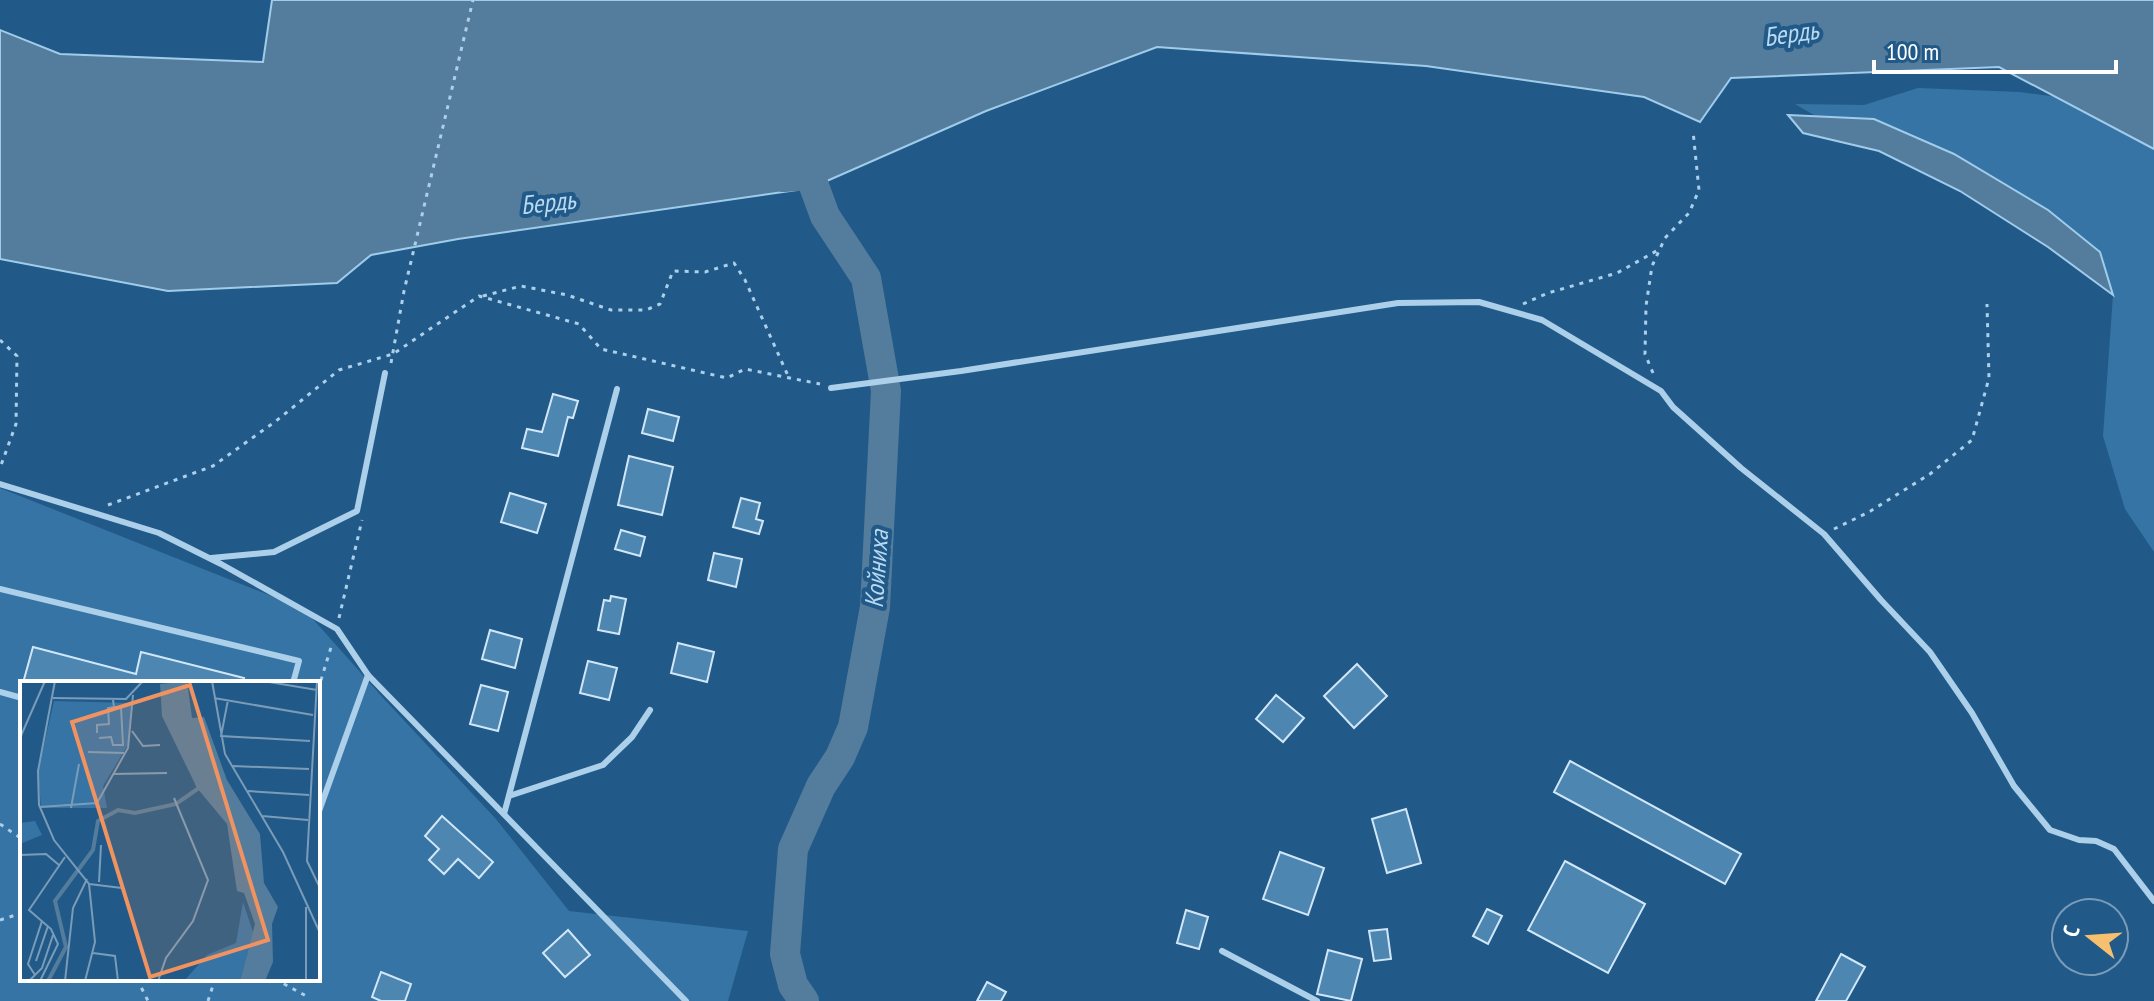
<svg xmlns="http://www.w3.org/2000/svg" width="2154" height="1001" font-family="'PT Sans Narrow',sans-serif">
<rect width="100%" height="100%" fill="#215a88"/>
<g fill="#3574a5" fill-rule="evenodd">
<polygon points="1918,88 2020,92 2057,97 2154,149 2154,552 2125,509 2103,436 2113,295 2100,252 2048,210 1954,154 1874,119 1819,118 1795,104 1864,105"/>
<path d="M0 488 304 609 385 700 496 819 569 911 748 931 728 1001H0ZM22 683H318V979H22Z"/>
</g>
<g fill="#547c9c" stroke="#a0cceb" stroke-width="2">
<polygon points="272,0 2154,0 2154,149 1999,67 1731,78 1700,122 1644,97 1426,66 1157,47 986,111 811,188 458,239 371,255 337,283 168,291 0,259 0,30 60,54 263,62"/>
<polygon points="1788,115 1874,119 1954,154 2048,210 2100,252 2113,295 2048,247 1960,191 1879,151 1803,133"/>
</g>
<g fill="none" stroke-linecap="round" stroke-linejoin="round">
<polyline stroke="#547c9c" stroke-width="30" points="784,177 810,175 825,216 866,278 886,391 875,607 853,727 840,757 821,786 793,849 785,954 793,985 804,1001"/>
</g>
<g fill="#4e86b2" stroke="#d1e7f8" stroke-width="2">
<polygon points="553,394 578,401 573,418 568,417 558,456 522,448 527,429 542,432"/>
<polygon points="648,409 679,417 673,441 642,433"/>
<polygon points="629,456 673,467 662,515 618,505"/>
<polygon points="510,493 546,504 537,533 501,522"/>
<polygon points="741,498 760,503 756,519 763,521 759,534 733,527"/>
<polygon points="621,530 645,537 640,556 615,549"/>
<polygon points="714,553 742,559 736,587 708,580"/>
<polygon points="611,596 626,599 619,634 598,630 604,600 610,601"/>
<polygon points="490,630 522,639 515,668 482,659"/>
<polygon points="678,643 714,652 707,682 671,673"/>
<polygon points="33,647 136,674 141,652 244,678 243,683 23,683"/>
<polygon points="588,661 617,668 609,700 580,693"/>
<polygon points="1357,664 1387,696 1354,728 1324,696"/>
<polygon points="481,685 508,692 498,731 470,724"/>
<polygon points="1276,695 1304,718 1283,742 1256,719"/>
<polygon points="1570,761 1741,854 1725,884 1554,792"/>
<polygon points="1406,809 1421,863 1387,873 1372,819"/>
<polygon points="442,816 493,862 479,878 458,859 444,874 429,860 439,849 425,836"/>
<polygon points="1280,852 1324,868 1308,915 1263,899"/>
<polygon points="1565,861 1645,904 1608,973 1528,930"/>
<polygon points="1487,909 1502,916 1488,944 1473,936"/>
<polygon points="1186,910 1208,917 1199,949 1177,943"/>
<polygon points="1387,929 1391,959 1374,961 1369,931"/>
<polygon points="568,930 590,955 565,977 543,953"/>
<polygon points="1328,950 1362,959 1351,1001 1317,994"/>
<polygon points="1841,954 1865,967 1846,1001 1816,1001"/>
<polygon points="381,972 411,984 405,1001 381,1001 372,997"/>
<polygon points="987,982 1006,992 1001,1001 977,1001"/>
</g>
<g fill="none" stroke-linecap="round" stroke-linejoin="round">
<g stroke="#accfea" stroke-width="3" stroke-dasharray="4 6" stroke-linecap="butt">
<polyline points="483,296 521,286 567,295 611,310 646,310 660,304 673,271 705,272 734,263 745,280 789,378"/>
<polyline points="1523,304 1548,293 1617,273 1660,249"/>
<polyline points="0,340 17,356 16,424 0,468"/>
<polyline points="391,363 404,291 473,0"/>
<polyline points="1653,373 1645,354 1646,306 1652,266 1665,238 1689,213 1699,190 1693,131"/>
<polyline points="108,505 213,466 276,421 339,370 393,354 479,296 579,324 601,349 727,378 745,369 820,384"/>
<polyline points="1834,529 1869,512 1930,474 1972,440 1989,378 1987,304"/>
<polyline points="339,618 362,520"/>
<polyline points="318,690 332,644"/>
<polyline points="0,824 22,839"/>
<polyline points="0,920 22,913"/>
<polyline points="137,979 148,1001"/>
<polyline points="275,979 308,997"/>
<polyline points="208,1001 215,979"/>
</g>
<g stroke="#accfea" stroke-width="6">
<polyline points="831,388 961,371 1398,303 1479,302 1542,320 1661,391 1673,407 1741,468 1824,534 1881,600 1930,652 1972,713 2014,786 2050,830 2079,840 2096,841 2114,849 2154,901"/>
<polyline points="0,484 159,533 221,564 337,629 368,675 686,1001"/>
<polyline points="211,558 274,552 357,511 385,373"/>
<polyline points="0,589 299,661 293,683"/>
<polyline points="0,692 22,698"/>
<polyline points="509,796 603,765 632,737 650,710"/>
<polyline points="318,814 368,675"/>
<polyline points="504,814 617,389"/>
<polyline points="1222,951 1317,1001"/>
</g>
</g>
<g text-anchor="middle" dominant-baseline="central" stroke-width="8" stroke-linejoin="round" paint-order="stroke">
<g font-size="26" font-style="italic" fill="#b8d9f1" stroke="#215a88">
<text transform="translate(1791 33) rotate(-8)">Бердь</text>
<text transform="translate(548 202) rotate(-6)">Бердь</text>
<text transform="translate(876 569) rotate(-86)">Койниха</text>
</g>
</g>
<g transform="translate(20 681)">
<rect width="300" height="300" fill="#215a88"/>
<path d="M34 20 112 22 109 62 83 105 87 127H21L18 90ZM15 140 22 154 0 163V142ZM223 221 233 251 220 300H164L187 274 216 262Z" fill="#3574a5"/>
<path d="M167 0 172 37 184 36 207 99 240 153 244 202 258 226 252 243 253 281 245 300H220L235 243 224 212 217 210 207 143 177 107 142 35 140 3Z" fill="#547c9c"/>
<path fill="none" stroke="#547c9c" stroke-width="4" d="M28 300 46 266 35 220 73 169 78 140 98 129 115 132 156 123 179 107 177 102"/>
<path fill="none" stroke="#7a9cb8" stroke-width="2" d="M35 0 18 90 19 124 34 159 69 203 75 261 65 300M192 0 205 73 263 171 300 252M243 0 297 9M297 0 287 180 300 207M33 17 106 18 123 0M194 17 293 34M208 19 201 55 290 60M112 50 123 65 140 64M77 52V44L89 43 88 27 94 26M0 57 25 0M79 57 91 56 93 64H103L101 26H94L93 19M68 71 104 72M213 85 289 88M93 93 147 92M228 110 289 114M20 126 77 122 108 67 113 14M51 127 59 83M242 135 288 139M0 174 26 173 39 184M79 201 81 164M69 203 102 207M73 272 95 275 98 300M16 280 28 245M15 294 8 283 22 240M9 300 22 287 33 254M20 300 38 263 31 248 9 229 45 176M45 300 53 227 67 198M138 300 146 277 173 240 188 199 154 117M286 300V226"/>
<path fill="#f09361" fill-opacity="0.15" stroke="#f09361" stroke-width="4" d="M170 4 248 259 130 296 52 41Z"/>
<rect width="300" height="300" fill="none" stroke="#fff" stroke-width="4"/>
</g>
<g transform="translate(2090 937) rotate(287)"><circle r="38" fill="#215a88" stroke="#7a9cb8" stroke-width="2"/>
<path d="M0-6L14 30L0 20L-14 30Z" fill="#f7c06e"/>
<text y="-12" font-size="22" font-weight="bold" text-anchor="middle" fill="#ffffff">С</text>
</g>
<path d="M1874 60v12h242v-12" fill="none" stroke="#ffffff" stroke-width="4"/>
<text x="1886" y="60" font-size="24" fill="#ffffff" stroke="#215a88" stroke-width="6" paint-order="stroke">100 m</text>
</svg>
